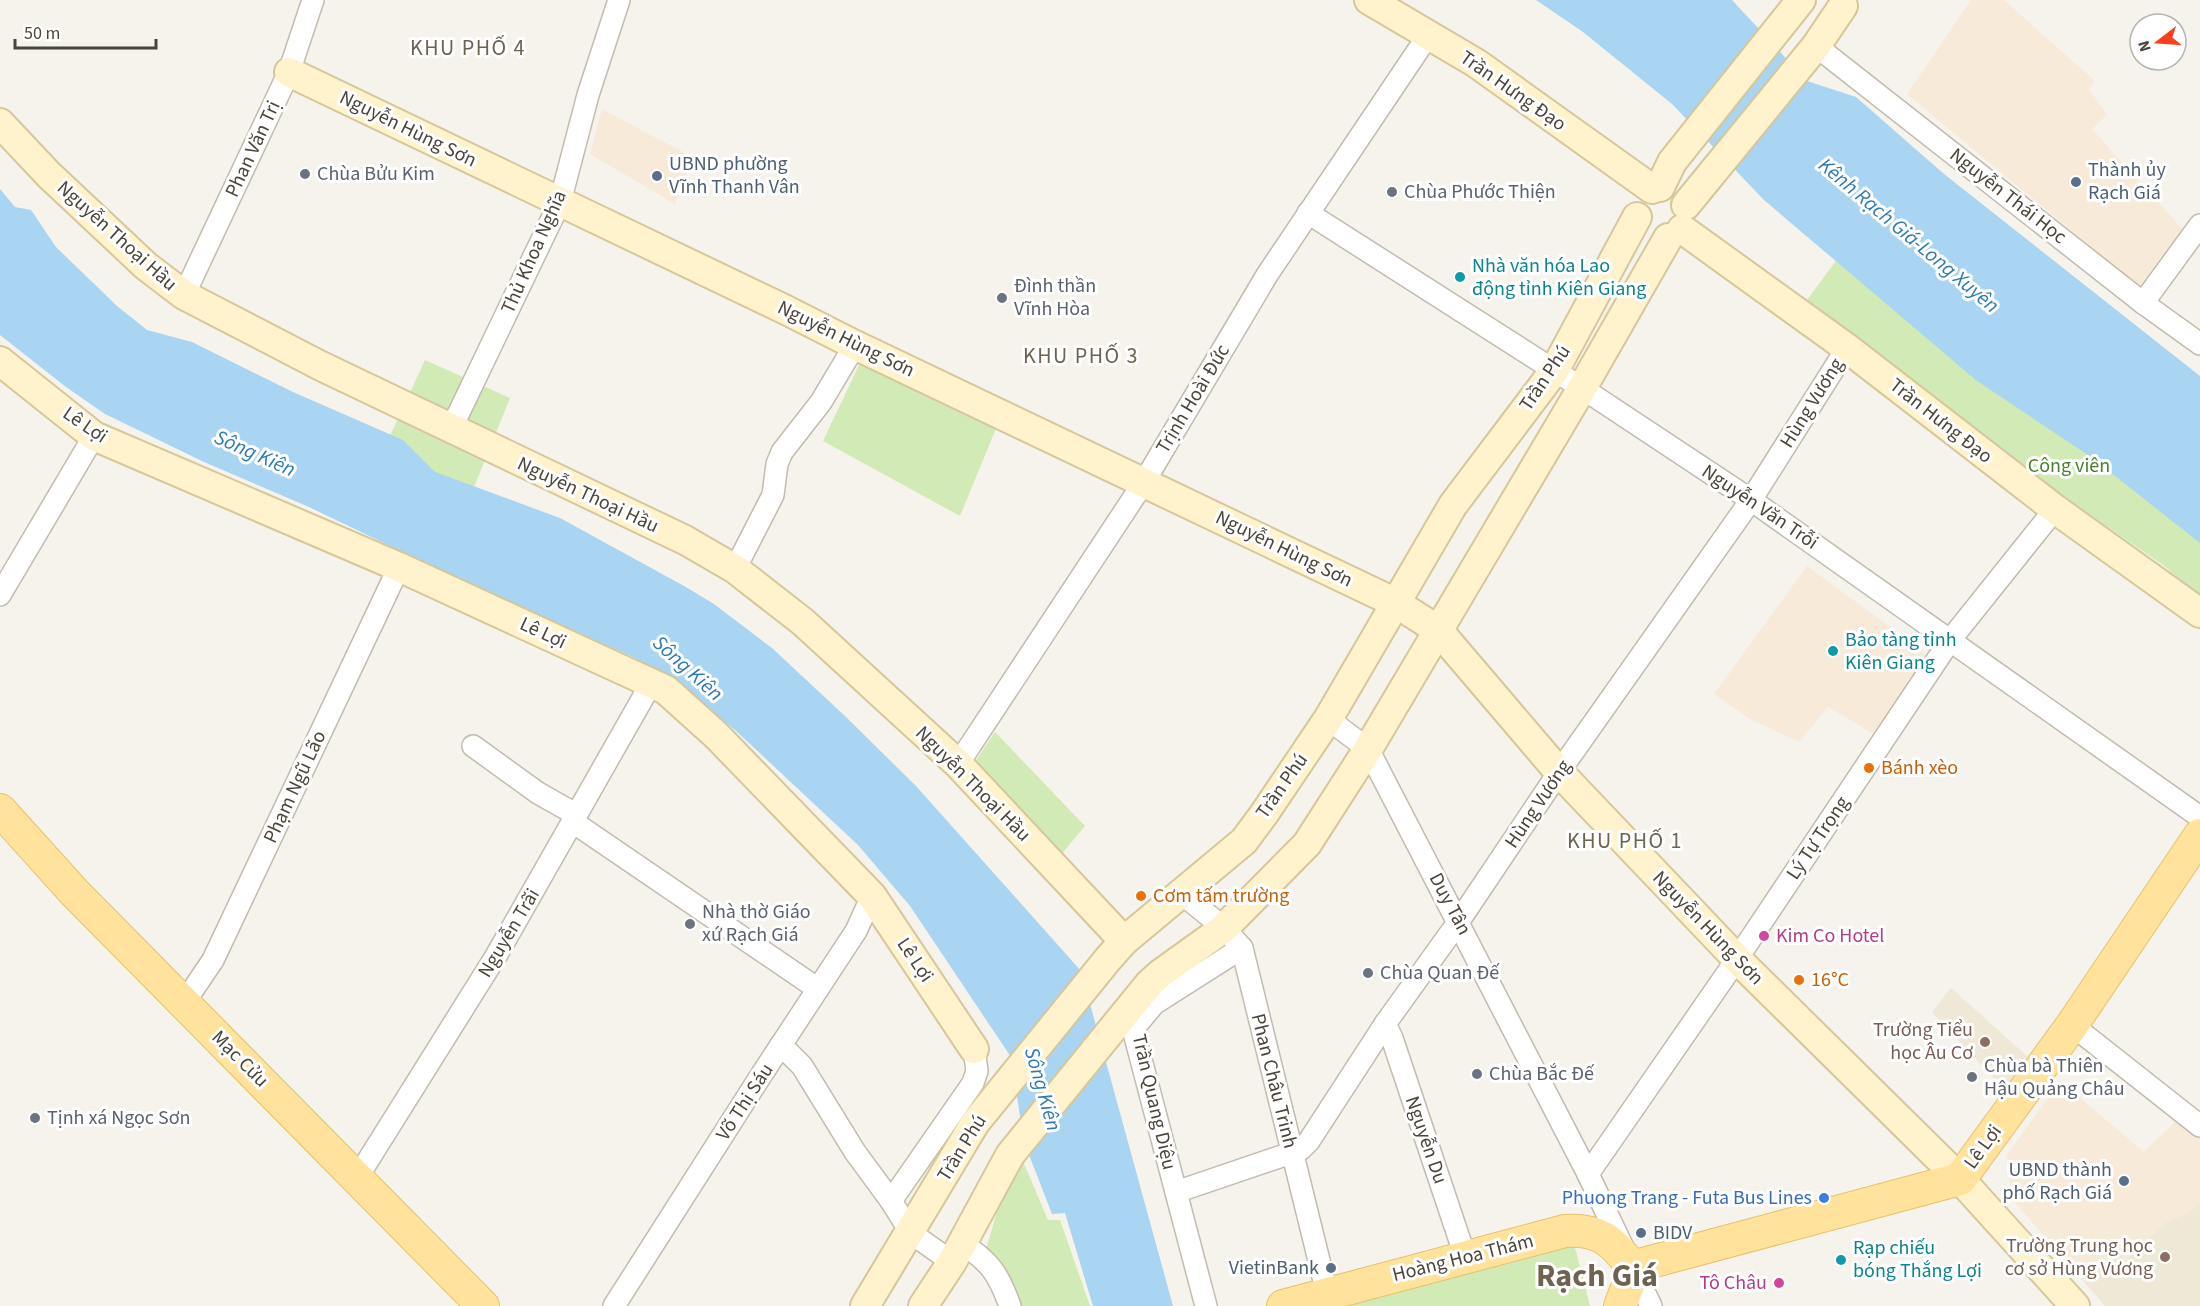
<svg xmlns="http://www.w3.org/2000/svg" width="2200" height="1306" font-family="'Source Sans 3',sans-serif">
<rect width="100%" height="100%" fill="#f6f3ec"/>
<g fill="#f7ead8">
<polygon points="1971,0 2004,0 2095,81 2089,89 2107,115 2092,129 2188,235 2145,292 1907,94"/>
<polygon points="602,109 692,157 675,204 590,154"/>
<polygon points="1807,566 1912,643 1928,658 1877,736 1828,707 1799,742 1750,719 1714,694"/>
<polygon points="2060,1081 2144,1152 2178,1119 2200,1135 2200,1201 2190,1212 2168,1221 2125,1261 2119,1253 2084,1282 2011,1198 2007,1155"/>
</g>
<g fill="#efe8d6">
<polygon points="1951,988 2027,1056 2005,1090 1932,1012"/>
<polygon points="2200,1201 2200,1306 2105,1306 2084,1282 2119,1253 2126,1260 2168,1221 2190,1212"/>
</g>
<g fill="#d2eab5">
<polygon points="1841,254 2200,533 2200,596 2163,565 2047,485 1807,300"/>
<polygon points="425,360 510,398 466,507 379,460"/>
<polygon points="860,363 997,426 960,516 823,441"/>
<polygon points="995,732 1085,826 1059,857 971,768"/>
<polygon points="1022,1159 1048,1220 1060,1220 1090,1306 1019,1306 986,1249 1008,1175"/>
<polygon points="1571,1241 1576,1251 1590,1306 1310,1306"/>
</g>
<g fill="#a9d4f2">
<polygon points="1536,0 1732,0 1807,81 1856,97 1944,174 2200,376 2200,543 2091,457 1977,381 1764,200 1672,104 1583,32"/>
<polygon points="0,189 15,207 31,210 56,247 117,306 147,330 192,342 293,392 403,440 435,472 560,518 684,586 714,604 772,648 846,717 916,786 1081,971 1173,1306 1093,1306 1065,1213 1052,1214 1024,1142 1011,1057 910,906 858,845 735,730 675,681 633,657 488,593 309,507 204,462 105,414 66,387 0,335"/>
</g>
<g fill="none" stroke-linecap="round" stroke-linejoin="round">
<g stroke="#c2bbae" stroke-width="24">
<g id="street">
<polyline points="1816,46 2143,303 2200,344"/>
<polyline points="1308,213 1582,388 1751,500 2200,817"/>
<polyline points="184,295 289,72 313,0"/>
<polyline points="2143,303 2200,225"/>
<polyline points="451,429 560,202 588,95 619,0"/>
<polyline points="735,569 773,495 777,464 782,452 821,402 855,345"/>
<polyline points="0,595 94,436"/>
<polyline points="1328,719 1368,749 1588,1174 1651,1306"/>
<polyline points="473,746 538,793 577,815"/>
<polyline points="958,764 1144,482 1267,275 1429,34"/>
<polyline points="573,822 818,989"/>
<polyline points="1182,894 1224,928 1242,948 1327,1293"/>
<polyline points="184,1003 213,960 399,567"/>
<polyline points="1385,1024 1392,1038 1465,1256"/>
<polyline points="2072,1025 2200,1126"/>
<polyline points="781,1045 802,1066 855,1152 891,1201 911,1233 952,1262"/>
<polyline points="1588,1174 1737,959 1951,639 2055,509"/>
<polyline points="357,1178 496,956 652,682"/>
<polyline points="1176,1192 1291,1153 1301,1149 1309,1141 1385,1024 1459,921 1559,772 1751,500 1847,348"/>
<polyline points="891,1201 973,1083 977,1071 974,1049"/>
<path d="M961 1243C990 1261 999 1275 1010 1306"/>
<polyline points="614,1306 760,1077 856,931 872,896"/>
<polyline points="1206,1306 1133,1029 1154,1004 1242,948"/>
</g>
</g>
<g stroke="#d6c79b" stroke-width="32">
<g id="secondary">
<polyline points="1369,0 1476,63 1652,189"/>
<polyline points="289,72 786,310 855,345 1396,603 1438,630 1559,772 1737,959 1960,1179 2075,1306"/>
<polyline points="0,123 49,175 146,266 184,295 321,366 685,540 735,569 803,622 958,764 1124,941"/>
<polyline points="1660,187 1672,162 1801,0"/>
<polyline points="1686,205 1816,46 1843,6"/>
<polyline points="1682,229 1847,348 2055,509 2200,613"/>
<polyline points="0,361 94,436 399,567 666,690 716,735 872,896 974,1049"/>
<polyline points="865,1306 975,1123 1108,959 1124,941 1244,841 1264,814 1328,719 1453,505 1554,371 1637,217"/>
<polyline points="923,1306 952,1262 1010,1155 1149,984 1160,974 1224,928 1307,844 1368,749 1582,388 1668,238"/>
</g>
</g>
<g stroke="#e6c16a" stroke-width="34">
<g id="primary">
<polyline points="0,810 74,892 483,1306"/>
<polyline points="1632,1267 1960,1179 2072,1025 2200,835"/>
<path d="M1283 1306 1565 1231C1599 1229 1612 1240 1632 1267"/>
<polyline points="1620,1306 1628,1285 1632,1267"/>
</g>
</g>
<use href="#street" stroke="#fff" stroke-width="21"/>
<use href="#secondary" stroke="#fff3cd" stroke-width="28"/>
<use href="#primary" stroke="#ffe39c" stroke-width="32"/>
</g>
<g fill="#6b7280" stroke="#fff" stroke-width="2">
<circle cx="305" cy="174" r="6"/>
<circle cx="1392" cy="192" r="6"/>
<circle cx="1002" cy="298" r="6"/>
<circle cx="690" cy="924" r="6"/>
<circle cx="1368" cy="973" r="6"/>
<circle cx="1477" cy="1074" r="6"/>
<circle cx="1972" cy="1077" r="6"/>
<circle cx="35" cy="1118" r="6"/>
</g>
<g fill="#5c6f8a" stroke="#fff" stroke-width="2">
<circle cx="657" cy="176" r="6"/>
<circle cx="2076" cy="182" r="6"/>
<circle cx="2124" cy="1181" r="6"/>
<circle cx="1641" cy="1233" r="6"/>
<circle cx="1331" cy="1268" r="6"/>
</g>
<g fill="#0f9aa8" stroke="#fff" stroke-width="2">
<circle cx="1460" cy="277" r="6"/>
<circle cx="1833" cy="651" r="6"/>
<circle cx="1841" cy="1260" r="6"/>
</g>
<g fill="#e8710a" stroke="#fff" stroke-width="2">
<circle cx="1869" cy="768" r="6"/>
<circle cx="1141" cy="896" r="6"/>
<circle cx="1799" cy="980" r="6"/>
</g>
<g fill="#d1479c" stroke="#fff" stroke-width="2">
<circle cx="1764" cy="936" r="6"/>
<circle cx="1779" cy="1283" r="6"/>
</g>
<g fill="#8d6e63" stroke="#fff" stroke-width="2">
<circle cx="1985" cy="1042" r="6"/>
<circle cx="2165" cy="1257" r="6"/>
</g>
<circle fill="#3f7fe0" stroke="#fff" stroke-width="2" cx="1824" cy="1198" r="6"/>
<g text-anchor="middle" dominant-baseline="central" stroke-width="6" stroke-linejoin="round" paint-order="stroke">
<g font-size="20" fill="#4b4439" stroke="#fff">
<text transform="translate(1513 91) rotate(35)">Trần Hưng Đạo</text>
<text transform="translate(408 129) rotate(26)">Nguyễn Hùng Sơn</text>
<text transform="translate(253 149) rotate(-65)">Phan Văn Trị</text>
<text transform="translate(2008 196) rotate(38)">Nguyễn Thái Học</text>
<text transform="translate(117 236) rotate(42)">Nguyễn Thoại Hầu</text>
<text transform="translate(534 252) rotate(-66)">Thủ Khoa Nghĩa</text>
<text transform="translate(846 339) rotate(26)">Nguyễn Hùng Sơn</text>
<text transform="translate(1545 378) rotate(-56)">Trần Phú</text>
<text transform="translate(1193 399) rotate(-59)">Trịnh Hoài Đức</text>
<text transform="translate(1812 403) rotate(-58)">Hùng Vương</text>
<text transform="translate(1941 421) rotate(38)">Trần Hưng Đạo</text>
<text transform="translate(85 425) rotate(34)">Lê Lợi</text>
<text transform="translate(588 495) rotate(25)">Nguyễn Thoại Hầu</text>
<text transform="translate(1760 507) rotate(34)">Nguyễn Văn Trỗi</text>
<text transform="translate(1284 549) rotate(26)">Nguyễn Hùng Sơn</text>
<text transform="translate(543 633) rotate(25)">Lê Lợi</text>
<text transform="translate(973 784) rotate(45)">Nguyễn Thoại Hầu</text>
<text transform="translate(1282 786) rotate(-55)">Trần Phú</text>
<text transform="translate(295 787) rotate(-65)">Phạm Ngũ Lão</text>
<text transform="translate(1538 804) rotate(-56)">Hùng Vương</text>
<text transform="translate(1818 838) rotate(-56)">Lý Tự Trọng</text>
<text transform="translate(1450 904) rotate(62)">Duy Tân</text>
<text transform="translate(1708 928) rotate(46)">Nguyễn Hùng Sơn</text>
<text transform="translate(509 933) rotate(-59)">Nguyễn Trãi</text>
<text transform="translate(915 960) rotate(56)">Lê Lợi</text>
<text transform="translate(240 1059) rotate(45)">Mạc Cửu</text>
<text transform="translate(1274 1081) rotate(76)">Phan Châu Trinh</text>
<text transform="translate(745 1102) rotate(-57)">Võ Thị Sáu</text>
<text transform="translate(1154 1102) rotate(77)">Trần Quang Diệu</text>
<text transform="translate(1426 1140) rotate(71)">Nguyễn Du</text>
<text transform="translate(1983 1147) rotate(-54)">Lê Lợi</text>
<text transform="translate(962 1148) rotate(-58)">Trần Phú</text>
<text transform="translate(1463 1258) rotate(-14)">Hoàng Hoa Thám</text>
</g>
<g font-size="20" fill="#4e5e75" stroke="#fff" text-anchor="start">
<text x="669" y="164">UBND phường<tspan x="669" dy="23">Vĩnh Thanh Vân</tspan></text>
<text x="2088" y="170">Thành ủy<tspan x="2088" dy="23">Rạch Giá</tspan></text>
<text x="2112" y="1170" text-anchor="end">UBND thành<tspan x="2112" dy="23">phố Rạch Giá</tspan></text>
<text x="1653" y="1233">BIDV</text>
<text x="1319" y="1268" text-anchor="end">VietinBank</text>
</g>
<g font-size="20" fill="#5b616d" stroke="#fff" text-anchor="start">
<text x="317" y="174">Chùa Bửu Kim</text>
<text x="1404" y="192">Chùa Phước Thiện</text>
<text x="1014" y="286">Đình thần<tspan x="1014" dy="23">Vĩnh Hòa</tspan></text>
<text x="702" y="912">Nhà thờ Giáo<tspan x="702" dy="23">xứ Rạch Giá</tspan></text>
<text x="1380" y="973">Chùa Quan Đế</text>
<text x="1984" y="1066">Chùa bà Thiên<tspan x="1984" dy="23">Hậu Quảng Châu</tspan></text>
<text x="1489" y="1074">Chùa Bắc Đế</text>
<text x="47" y="1118">Tịnh xá Ngọc Sơn</text>
</g>
<g font-size="20" fill="#0d838f" stroke="#fff" text-anchor="start">
<text x="1472" y="266">Nhà văn hóa Lao<tspan x="1472" dy="23">động tỉnh Kiên Giang</tspan></text>
<text x="1845" y="640">Bảo tàng tỉnh<tspan x="1845" dy="23">Kiên Giang</tspan></text>
<text x="1853" y="1248">Rạp chiếu<tspan x="1853" dy="23">bóng Thắng Lợi</tspan></text>
</g>
<g font-size="20" fill="#4a7f2a" stroke="#fff">
<text x="2069" y="466">Công viên</text>
</g>
<g font-size="20" fill="#c56008" stroke="#fff" text-anchor="start">
<text x="1881" y="768">Bánh xèo</text>
<text x="1153" y="896">Cơm tấm trường</text>
<text x="1811" y="980">16°C</text>
</g>
<g font-size="20" fill="#b23c85" stroke="#fff" text-anchor="start">
<text x="1776" y="936">Kim Co Hotel</text>
<text x="1767" y="1283" text-anchor="end">Tô Châu</text>
</g>
<g font-size="20" fill="#785e54" stroke="#fff" text-anchor="end">
<text x="1973" y="1030">Trường Tiểu<tspan x="1973" dy="23">học Âu Cơ</tspan></text>
<text x="2153" y="1246">Trường Trung học<tspan x="2153" dy="23">cơ sở Hùng Vương</tspan></text>
</g>
<g font-size="20" fill="#366cbe" stroke="#fff" text-anchor="end">
<text x="1812" y="1198">Phuong Trang - Futa Bus Lines</text>
</g>
<g font-size="21" font-style="italic" fill="#2e7ab2" stroke="#fff">
<text transform="translate(1909 235) rotate(40)">Kênh Rạch Giá-Long Xuyên</text>
<text transform="translate(255 453) rotate(24)">Sông Kiên</text>
<text transform="translate(688 668) rotate(42)">Sông Kiên</text>
<text transform="translate(1043 1089) rotate(74)">Sông Kiên</text>
</g>
<g font-size="22" letter-spacing="1.5" fill="#6e6250" stroke="#fff">
<text x="468" y="48">KHU PHỐ 4</text>
<text x="1081" y="356">KHU PHỐ 3</text>
<text x="1625" y="841">KHU PHỐ 1</text>
</g>
<g font-size="32" font-weight="bold" fill="#6e6250" stroke="#fff">
<text x="1597" y="1276">Rạch Giá</text>
</g>
</g>
<g transform="translate(2158 42) rotate(253)"><circle r="28" fill="#ffffff" stroke="#b7b4b0" stroke-width="1.5"/>
<path d="M0-4.5L10 22L0 15L-10 22Z" fill="#fc3f1d"/>
<text y="-9" font-size="16" font-weight="bold" text-anchor="middle" fill="#4b4439">N</text>
</g>
<path d="M15 39v9h141v-9" fill="none" stroke="#4b4439" stroke-width="3"/>
<text x="24" y="39" font-size="18" fill="#4b4439" stroke="#ffffff" stroke-width="4.5" paint-order="stroke">50 m</text>
</svg>
